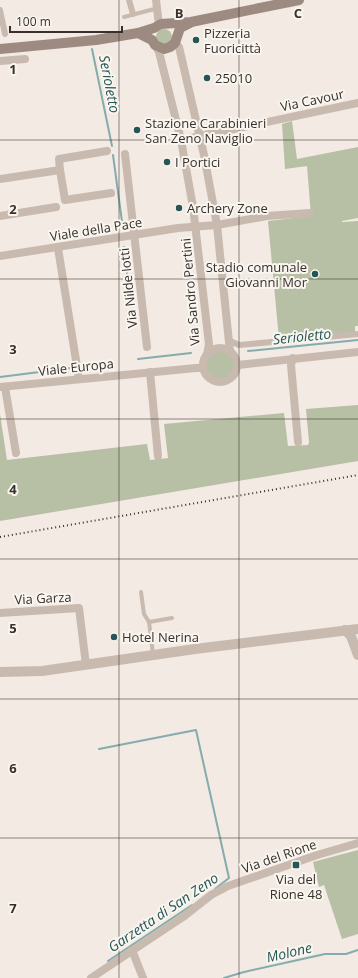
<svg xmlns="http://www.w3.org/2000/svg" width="358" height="978" font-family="'Open Sans',sans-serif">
<rect width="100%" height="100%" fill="#f2eae3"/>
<g fill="#b7c0a4">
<circle cx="164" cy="37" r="8"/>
<polygon points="292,121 297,159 358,147 358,218 342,221 342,222 358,221 358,326 355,326 355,332 279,339 268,221 311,216 307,166 285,169 282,124"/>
<circle cx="220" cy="365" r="14"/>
<polygon points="358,405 358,461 0,521 0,414 7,460 147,444 150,460 168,458 164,424 284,413 288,446 308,445 309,442 306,409"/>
<polygon points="358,850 358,934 342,939 324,885 319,887 313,862"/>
</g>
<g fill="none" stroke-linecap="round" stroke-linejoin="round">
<g stroke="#85acac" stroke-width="2">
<polyline points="92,49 112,146"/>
<polyline points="113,155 123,229"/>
<polyline points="124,247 128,281"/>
<polyline points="248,351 358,340"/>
<polyline points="138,359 191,353"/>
<polyline points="0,377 71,368"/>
<polyline points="99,749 196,730 229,878 215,889"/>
<polyline points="108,961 192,905"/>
<polyline points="224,978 244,972 325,954 346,954 358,950"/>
</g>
<g stroke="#c9bab0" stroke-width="4">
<polyline points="124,17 158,8"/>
<polyline points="141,592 144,614 149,622 153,654"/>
<polyline points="149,622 172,618"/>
</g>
<g stroke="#c9bab0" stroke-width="6">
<polyline points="129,0 133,14"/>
<polyline points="0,10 5,34"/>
<polyline points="228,340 239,345 358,334"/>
</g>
<g stroke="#c9bab0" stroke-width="8">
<polyline points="156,0 159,25"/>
<polyline points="175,43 179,47 204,155 217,225 230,352"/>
<polyline points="155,45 159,52 181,140 193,207 209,344 207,355"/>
<polyline points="0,61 25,59"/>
<polyline points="181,140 358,103"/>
<polyline points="125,154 147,347"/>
<polyline points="60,170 59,159 107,151"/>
<polyline points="0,179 60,170 65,200 111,193"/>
<polyline points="0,216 56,207"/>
<polyline points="58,248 79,379"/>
<polyline points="0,256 178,228 217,225 267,216 310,213"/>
<circle cx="220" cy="365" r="17"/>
<polyline points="293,358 291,365 298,442"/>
<polyline points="238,365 358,352"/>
<polyline points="150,372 158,456"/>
<polyline points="0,387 196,368 203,368"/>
<polyline points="5,387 16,453"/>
<polyline points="0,613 79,608 86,665"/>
<polyline points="132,950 143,978"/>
<polyline points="91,978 183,917 211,895 228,886 317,855 358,843"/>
</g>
<g stroke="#c9bab0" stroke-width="10">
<polyline points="345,630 351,636 358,655"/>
<polyline points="0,672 42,671 195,649 358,629"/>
</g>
<g stroke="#9d8a81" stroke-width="10">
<polyline points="138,33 152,40 155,45 164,49 170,47 175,43 180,28 190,23"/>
<polyline points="0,49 96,40 138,33 154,28 161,24 191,22 299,0"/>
</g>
<polyline stroke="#39302d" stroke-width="2" stroke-dasharray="1 3" stroke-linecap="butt" points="0,537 358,475"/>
</g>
<path fill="none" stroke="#39302d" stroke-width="1" stroke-opacity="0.55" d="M119 0V978M239 0V978M0 140H358M0 279H358M0 419H358M0 559H358M0 699H358M0 838H358"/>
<g fill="#265557" stroke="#f9f5ef" stroke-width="1.5">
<circle cx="196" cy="40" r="4"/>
<circle cx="207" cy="78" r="4"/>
<circle cx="137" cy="130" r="4"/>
<circle cx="167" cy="162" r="4"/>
<circle cx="179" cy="208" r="4"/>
<circle cx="315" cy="274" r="4"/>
<circle cx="114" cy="637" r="4"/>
<rect x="292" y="861" width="8" height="8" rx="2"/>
</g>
<g text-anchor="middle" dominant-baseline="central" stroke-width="4" stroke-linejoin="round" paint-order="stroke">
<g font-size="13" fill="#39302d" stroke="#f9f5ef" text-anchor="start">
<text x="204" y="33">Pizzeria<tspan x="204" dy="15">Fuoricittà</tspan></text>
<text x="215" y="78">25010</text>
<text x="145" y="123">Stazione Carabinieri<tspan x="145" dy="15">San Zeno Naviglio</tspan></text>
<text x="175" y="162">I Portici</text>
<text x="187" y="208">Archery Zone</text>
<text x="307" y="267" text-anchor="end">Stadio comunale<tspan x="307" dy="15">Giovanni Mor</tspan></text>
<text x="122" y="637">Hotel Nerina</text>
<text x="296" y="879" text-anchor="middle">Via del<tspan x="296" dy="15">Rione 48</tspan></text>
</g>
<g font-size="13" fill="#39302d" stroke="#f9f5ef">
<text transform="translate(312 100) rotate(-12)">Via Cavour</text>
<text transform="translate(96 229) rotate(-9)">Viale della Pace</text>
<text transform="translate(128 288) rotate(-96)">Via Nilde Iotti</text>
<text transform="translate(190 292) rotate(-95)">Via Sandro Pertini</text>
<text transform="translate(76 367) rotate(-6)">Viale Europa</text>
<text transform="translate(43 598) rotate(-3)">Via Garza</text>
<text transform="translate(279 856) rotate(-19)">Via del Rione</text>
</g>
<g font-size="14" font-style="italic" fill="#265557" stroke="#f9f5ef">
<text transform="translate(110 84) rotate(79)">Serioletto</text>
<text transform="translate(302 336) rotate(-6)">Serioletto</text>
<text transform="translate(163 912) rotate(-34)">Garzetta di San Zeno</text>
<text transform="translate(289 952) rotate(-13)">Molone</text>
</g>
</g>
<g font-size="13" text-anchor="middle" font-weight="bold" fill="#39302d" stroke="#f9f5ef" stroke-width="4" stroke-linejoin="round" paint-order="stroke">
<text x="179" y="18">B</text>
<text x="298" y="18">C</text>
<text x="13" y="74">1</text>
<text x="13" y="214">2</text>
<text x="13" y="354">3</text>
<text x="13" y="494">4</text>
<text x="13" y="633">5</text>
<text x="13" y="773">6</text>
<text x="13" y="913">7</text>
</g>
<path d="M10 26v6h112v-6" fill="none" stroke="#39302d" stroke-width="2"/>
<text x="16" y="26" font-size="12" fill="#39302d" stroke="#f9f5ef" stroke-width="3" paint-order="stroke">100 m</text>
</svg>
